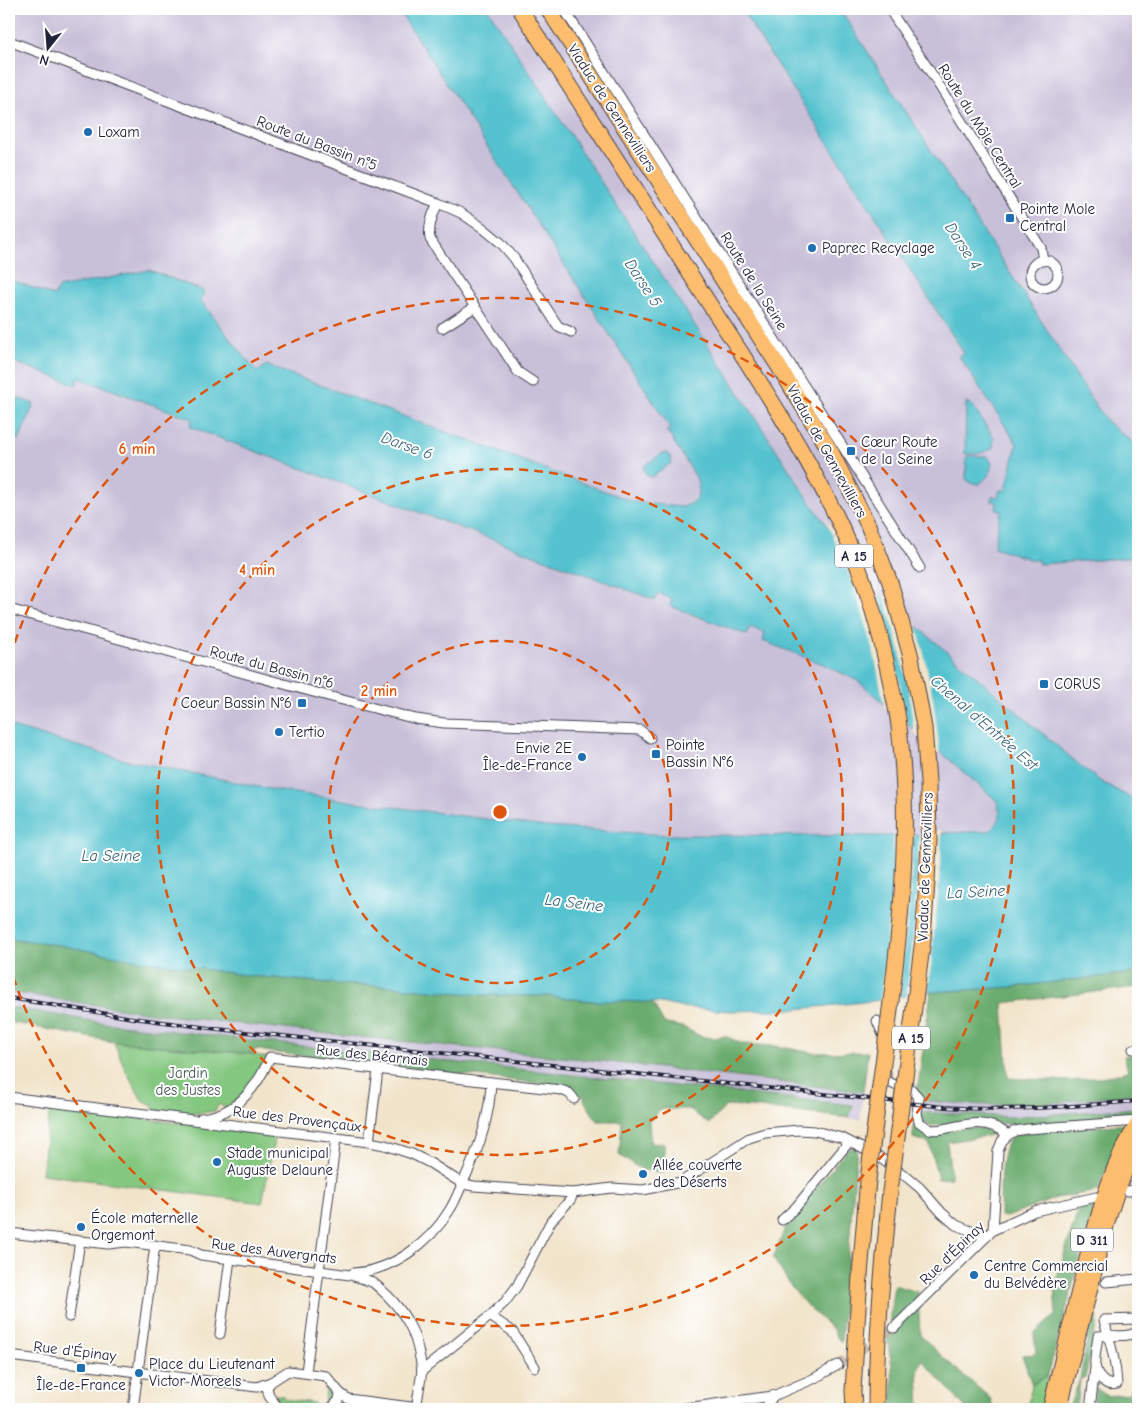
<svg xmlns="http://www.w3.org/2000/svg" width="1147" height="1418" font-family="'Comic Neue',sans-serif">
<rect width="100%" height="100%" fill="#fff"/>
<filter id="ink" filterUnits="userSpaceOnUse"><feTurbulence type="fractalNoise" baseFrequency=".02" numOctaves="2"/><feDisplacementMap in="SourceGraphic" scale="10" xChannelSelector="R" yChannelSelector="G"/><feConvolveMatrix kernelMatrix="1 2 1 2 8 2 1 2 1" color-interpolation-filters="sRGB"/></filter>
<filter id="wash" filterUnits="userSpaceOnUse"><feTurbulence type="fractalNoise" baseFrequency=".0096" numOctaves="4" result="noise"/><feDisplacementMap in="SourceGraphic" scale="20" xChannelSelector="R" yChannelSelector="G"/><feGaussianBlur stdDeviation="1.12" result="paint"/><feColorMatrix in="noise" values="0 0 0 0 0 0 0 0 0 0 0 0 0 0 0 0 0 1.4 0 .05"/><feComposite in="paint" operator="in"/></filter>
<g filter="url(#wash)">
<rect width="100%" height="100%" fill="#f1e4ca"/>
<g fill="#c8bfd8">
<polygon points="9,9 398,9 671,429 667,431 696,477 699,484 698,491 693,501 689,505 682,507 634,502 266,365 258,372 255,370 200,300 54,296 9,279"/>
<polygon points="488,9 741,9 964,354 960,357 1017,444 1006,491 999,497 992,496 1001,510 994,547 1032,560 1038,560 1039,564 1138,557 1138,802 1100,781 1083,768 878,593 815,509"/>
<polygon points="840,9 1138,9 1138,446 1108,423 1094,403"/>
<polygon points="9,360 76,385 79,378 193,420 190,427 654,600 657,593 672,599 670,606 747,635 750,627 766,633 763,641 825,665 858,681 996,800 1001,811 1000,819 996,825 989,831 884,836 666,835 547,827 356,802 275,790 126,760 9,726"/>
<polygon points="9,992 157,1014 319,1033 601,1061 863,1092 860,1120 817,1113 248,1047 9,1013"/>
<polygon points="1138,1093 1138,1117 1035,1128 973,1122 914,1124 916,1100"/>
</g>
<g fill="#84c780" stroke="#53745e">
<path d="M114 1042 253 1054 267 1058 253 1086 226 1109 219 1104 215 1111C193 1115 173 1113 151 1110L155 1107 151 1104 143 1102 125 1069Z"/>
<polygon points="50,1107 275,1135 262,1203 42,1174"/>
<polygon points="1048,1375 1041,1409 1027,1409 1032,1385"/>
<polygon points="327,1385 331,1390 329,1403 321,1409 309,1409 283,1406 276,1397 276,1395 284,1396 284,1399 314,1403 314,1406 319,1406 324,1402 326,1391 324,1388"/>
</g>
<g fill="#6bac6e" stroke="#466754">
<polygon points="9,938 59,945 138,960 252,976 343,984 387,986 483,995 547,996 593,1001 621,1001 653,1003 663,1022 667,1024 683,1027 700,1036 713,1038 725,1036 743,1044 776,1046 814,1053 868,1052 863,1092 601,1061 319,1033 157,1014 9,992"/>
<path d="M1138 972V987L1003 1003 1008 1078 1071 1081 1114 1075 1128 1071 1124 1056 1138 1054V1093C1098 1098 1057 1104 1016 1105 983 1106 950 1103 916 1100L931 992 1012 987Z"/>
<polygon points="9,1007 104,1023 276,1043 853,1105 849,1118 751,1107 726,1106 709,1124 689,1109 660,1109 649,1122 651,1144 664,1143 664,1172 642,1170 619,1155 622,1121 597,1121 584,1100 585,1098 561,1086 270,1052 256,1049 253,1054 114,1042 9,1022"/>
<polygon points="1138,1108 1134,1114 1054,1123 1024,1125 976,1121 931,1126 922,1119 922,1112 1010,1117"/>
<path d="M914 1124H918L928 1134C942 1132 984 1121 992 1135L947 1142 951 1178 938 1179 929 1143 913 1138Z"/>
<path d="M1128 1124 1111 1158 1098 1191 1056 1198 1007 1217 1000 1216C1001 1196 997 1148 1013 1136 1016 1134 1021 1133 1024 1132Z"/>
<polygon points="850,1148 857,1149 841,1342 836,1337 833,1329 809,1308 792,1288 773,1258 786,1226 845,1152"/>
<polygon points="1079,1207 1094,1207 1048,1375 1032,1385 1022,1355 1036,1354 1034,1334 1056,1314 1054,1287"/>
<polygon points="894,1285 918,1292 920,1335 946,1360 990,1398 994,1409 967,1409 922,1360 918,1371 920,1409 893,1409 892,1365 887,1339"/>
<polygon points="1092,1314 1098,1317 1085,1378 1080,1379 1077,1409 1068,1409 1080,1379"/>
<polygon points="1135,1386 1138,1388 1138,1409 1093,1408 1096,1388 1107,1396 1127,1394"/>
</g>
<g fill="#55c2cf" stroke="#3c7285">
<path d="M398 9H488L815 509 878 593 1083 768 1100 781 1138 802V972L1012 987 931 992 873 1001 808 1008 783 1010 729 1011 679 1007 661 1003 621 1001H593L547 996 483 995 387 986 343 984 252 976 138 960 59 945 9 938V726L126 760 275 790 356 802 547 827 666 835 884 836 989 831C1002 821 1002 814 996 800L858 681 825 665 763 641 765 633 750 627 747 635 670 606 672 599 658 593 655 600 190 427 192 419 79 378 76 385 9 360V279L54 296 58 288 149 270 202 290 204 295 200 300 255 370 258 372 266 365 634 502 682 507C698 503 701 491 696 477L667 431 671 429Z"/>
<polygon points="741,9 840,9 1094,403 1108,423 1138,446 1138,557 1039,564 1038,560 1032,560 994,547 1001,510 996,509 997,502 991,501 992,496 998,497 1000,490 1006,490 1017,444 959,356 964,353"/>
<polygon points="14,397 34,404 19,440 9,437 9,412"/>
<path d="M966 403 971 404 994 438 993 448C983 454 975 454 965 454Z"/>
<polygon points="663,453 667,453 671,458 671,463 652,477 648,476 644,471 644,466"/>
<polygon points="968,456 988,456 992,464 989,475 980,484 970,483 966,479 966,458"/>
</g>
<g fill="#f1e4ca">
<polygon points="824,517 874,584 878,593 891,638 908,728 885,708 873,648 863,614 847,569"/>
<polygon points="884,595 916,622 926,663 933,699 940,755 914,733 909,691 900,651"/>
<polygon points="941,830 941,862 928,995 906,999 915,919 919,832"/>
<polygon points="913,832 911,886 899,1000 880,1003 892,883 894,833"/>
</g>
</g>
<g filter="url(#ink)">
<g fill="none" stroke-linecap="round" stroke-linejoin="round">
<polyline stroke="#c8bdad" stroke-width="9" stroke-dasharray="9 4.5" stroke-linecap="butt" points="838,1365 894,1328"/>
<g stroke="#413f50" stroke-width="11">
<g id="minor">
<polyline points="564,9 920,568"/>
<polyline points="889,9 935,79 1041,248 1043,261"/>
<polyline points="9,41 438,203 461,213 483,228 501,243 514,258 558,326 571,332"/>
<path d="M438 203C432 215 428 226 430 239L518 372 533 382"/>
<circle cx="1044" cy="274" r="14"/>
<polyline points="442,328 475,307"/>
<polyline points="9,609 339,699 416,719 444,723 640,730 650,738"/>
<polyline points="877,1021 885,1039"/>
<polyline points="1133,1049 1138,1049"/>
<path d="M886 1072V1080C894 1086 901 1087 911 1089L919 1098 917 1113 919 1122C922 1124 926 1127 929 1129 935 1131 942 1129 948 1128 971 1123 989 1119 1008 1135L1002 1141 998 1151 993 1230"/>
<polyline points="9,1097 369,1142 385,1145 412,1154 430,1163 463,1184 474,1186 573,1193 612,1188 643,1190 681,1182 749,1138 765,1133 799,1130 815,1131 842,1138 879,1157 908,1178 920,1188 942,1213 956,1225 986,1237"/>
<path d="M201 1118C237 1114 257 1088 270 1057L561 1090 569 1093 574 1099"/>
<polyline points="1008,1135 1015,1131 1027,1129 1138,1121"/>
<polyline points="369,1142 378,1070"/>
<polyline points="1128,1191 1138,1189"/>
<polyline points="782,1220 796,1207 849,1142"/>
<path d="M9 1233 108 1244 126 1242 190 1250 201 1255 350 1275C357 1277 365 1279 372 1282 377 1285 382 1291 387 1295 410 1318 418 1339 422 1371"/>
<path d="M353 1273C391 1271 429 1244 449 1211 455 1202 459 1191 464 1180 479 1149 490 1117 491 1082"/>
<polyline points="1106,1282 1138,1279"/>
<polyline points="490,1316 512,1331 535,1367"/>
<polyline points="69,1317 80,1240"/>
<path d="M1138 1319 1104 1320C1110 1342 1116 1361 1117 1384 1105 1388 1097 1376 1095 1365 1094 1357 1097 1345 1098 1336 1110 1334 1128 1339 1138 1331"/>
<polyline points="894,1328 993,1230 1035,1211 1096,1197"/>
<polyline points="220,1334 230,1259"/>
<polyline points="9,1356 257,1387 271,1382"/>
<polyline points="306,1372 336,1138"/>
<polyline points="133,1409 155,1245"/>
<polyline points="279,1409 269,1396 267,1387 271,1382 288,1371 326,1376 340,1393 348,1399 427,1409"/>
<polyline points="331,1409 339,1400 340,1393"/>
<polyline points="416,1409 422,1371 490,1316 505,1302 517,1286 551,1221 571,1199 573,1193"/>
<polyline points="679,1409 773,1396 813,1379 838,1365"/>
<polyline points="765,1409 773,1396"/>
<polyline points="1090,1409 1095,1368"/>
</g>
</g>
<g stroke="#413f50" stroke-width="16">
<g id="primary">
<path d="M1050 1409C1062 1359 1074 1308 1087 1257 1099 1211 1111 1163 1138 1123"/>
<path d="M1060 1409C1069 1369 1080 1330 1090 1290 1102 1241 1114 1189 1138 1145"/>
</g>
</g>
<g stroke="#413f50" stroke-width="17">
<g id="motorway">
<polyline points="548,9 779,367 831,452 868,525 891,585 911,657 924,727 928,782 929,840 927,882"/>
<polyline points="854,1409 853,1391 860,1275 867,1190"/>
<path d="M876 1409C876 1337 883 1265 890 1192"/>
</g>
</g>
<use href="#minor" stroke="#fff" stroke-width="9"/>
<use href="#primary" stroke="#fcbd6e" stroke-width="14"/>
<use href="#motorway" stroke="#fcbd6e" stroke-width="15"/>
<g stroke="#22223b" stroke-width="4">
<path id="rail" d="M9 998 133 1018 217 1029 945 1107C1010 1112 1074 1106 1138 1101"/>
</g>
<use href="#rail" stroke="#fff" stroke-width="2" stroke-dasharray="5.5" stroke-linecap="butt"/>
<g stroke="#413f50" stroke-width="17" stroke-linecap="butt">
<g id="motorway-bridge">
<path d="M520 9C580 103 641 197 701 291 750 367 801 442 840 524 865 576 881 633 892 689 895 702 898 715 899 727 918 881 883 1038 867 1190"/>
<polyline points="890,1192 923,939 927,882"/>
</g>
</g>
<use href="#motorway-bridge" stroke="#fcbd6e" stroke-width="15"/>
</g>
</g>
<g fill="none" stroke="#de560e" stroke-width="2.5" stroke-dasharray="9 6">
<circle cx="500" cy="812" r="171"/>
<circle cx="500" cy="812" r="343"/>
<path d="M10 657A514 514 0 1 1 10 967"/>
</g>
<g fill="#1f6fb2" stroke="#fff" stroke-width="2">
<circle cx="88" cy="132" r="5"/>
<rect x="1005" y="213" width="10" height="10" rx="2.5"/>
<circle cx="812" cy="248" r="5"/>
<rect x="846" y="446" width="10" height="10" rx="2.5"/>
<rect x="1039" y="679" width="10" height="10" rx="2.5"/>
<rect x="297" y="698" width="10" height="10" rx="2.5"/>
<circle cx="279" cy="732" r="5"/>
<rect x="651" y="749" width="10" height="10" rx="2.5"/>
<circle cx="582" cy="757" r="5"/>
<circle cx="217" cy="1162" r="5"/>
<circle cx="643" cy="1174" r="5"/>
<circle cx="81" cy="1227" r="5"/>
<circle cx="974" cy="1275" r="5"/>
<rect x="76" y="1363" width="10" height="10" rx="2.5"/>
<circle cx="139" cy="1373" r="5"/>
</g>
<g text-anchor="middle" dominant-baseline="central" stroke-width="4" stroke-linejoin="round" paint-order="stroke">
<g fill="#fff" stroke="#646476" stroke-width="1">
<rect x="835" y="544.5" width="38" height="23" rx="4"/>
<rect x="892" y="1026.5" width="38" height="23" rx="4"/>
<rect x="1071" y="1228.5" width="42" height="23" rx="4"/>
</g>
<g font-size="14" font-weight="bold" fill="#22223b">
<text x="854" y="556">A 15</text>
<text x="911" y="1038">A 15</text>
<text x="1092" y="1240">D 311</text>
</g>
<g font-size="15" fill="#22223b" stroke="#fff">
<text transform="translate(612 108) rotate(57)">Viaduc de Gennevilliers</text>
<text transform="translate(980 126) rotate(58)">Route du Môle Central</text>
<text transform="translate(317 143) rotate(21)">Route du Bassin n°5</text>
<text transform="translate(754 281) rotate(58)">Route de la Seine</text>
<text transform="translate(827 451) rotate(61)">Viaduc de Gennevilliers</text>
<text transform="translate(272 667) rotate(15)">Route du Bassin n°6</text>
<text transform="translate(925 867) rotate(-88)">Viaduc de Gennevilliers</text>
<text transform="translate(372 1055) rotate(6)">Rue des Béarnais</text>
<text transform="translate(297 1119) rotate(7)">Rue des Provençaux</text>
<text transform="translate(274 1251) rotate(7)">Rue des Auvergnats</text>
<text transform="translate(952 1253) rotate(-44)">Rue d'Épinay</text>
<text transform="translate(75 1351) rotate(7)">Rue d'Épinay</text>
</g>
<g font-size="15" fill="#22223b" stroke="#fff" text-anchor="start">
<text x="98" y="132">Loxam</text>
<text x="1020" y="209">Pointe Mole<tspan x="1020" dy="17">Central</tspan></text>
<text x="822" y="248">Paprec Recyclage</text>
<text x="861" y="442">Cœur Route<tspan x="861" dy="17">de la Seine</tspan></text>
<text x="1054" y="684">CORUS</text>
<text x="292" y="703" text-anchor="end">Coeur Bassin N°6</text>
<text x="289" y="732">Tertio</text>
<text x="666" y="745">Pointe<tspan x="666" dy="17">Bassin N°6</tspan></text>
<text x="572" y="748" text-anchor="end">Envie 2E<tspan x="572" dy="17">Île-de-France</tspan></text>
<text x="227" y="1153">Stade municipal<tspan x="227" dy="17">Auguste Delaune</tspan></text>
<text x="653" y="1165">Allée couverte<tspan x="653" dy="17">des Déserts</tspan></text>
<text x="91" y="1218">École maternelle<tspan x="91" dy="17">Orgemont</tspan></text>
<text x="984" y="1266">Centre Commercial<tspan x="984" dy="17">du Belvédère</tspan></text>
<text x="149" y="1364">Place du Lieutenant<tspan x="149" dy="17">Victor Moreels</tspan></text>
<text x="81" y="1385" text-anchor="middle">Île-de-France</text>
</g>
<g font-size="15" fill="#445c53" stroke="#fff">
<text x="188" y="1073">Jardin<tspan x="188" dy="17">des Justes</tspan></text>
</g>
<g font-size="16" font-style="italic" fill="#366276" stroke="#fff">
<text transform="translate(963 246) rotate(57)">Darse 4</text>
<text transform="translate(643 283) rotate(57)">Darse 5</text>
<text transform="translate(407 446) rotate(20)">Darse 6</text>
<text transform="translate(984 723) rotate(41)">Chenal d'Entrée Est</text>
<text x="111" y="856">La Seine</text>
<text transform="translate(976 892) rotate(-3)">La Seine</text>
<text transform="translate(574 903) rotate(7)">La Seine</text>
</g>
</g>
<circle cx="500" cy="812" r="8" fill="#de560e" stroke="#fff" stroke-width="2.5"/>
<g font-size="15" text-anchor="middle" font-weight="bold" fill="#de560e" stroke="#fff" stroke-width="4" stroke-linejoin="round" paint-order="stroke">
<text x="137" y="454">6 min</text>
<text x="257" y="575">4 min</text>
<text x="379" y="696">2 min</text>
</g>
<rect width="1147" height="1418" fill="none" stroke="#fff" stroke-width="30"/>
<g transform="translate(48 48) rotate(197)" stroke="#ffffff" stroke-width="4" paint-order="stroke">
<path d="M0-4L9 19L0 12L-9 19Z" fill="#22223b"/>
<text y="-8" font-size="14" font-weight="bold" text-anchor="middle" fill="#22223b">N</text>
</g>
</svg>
